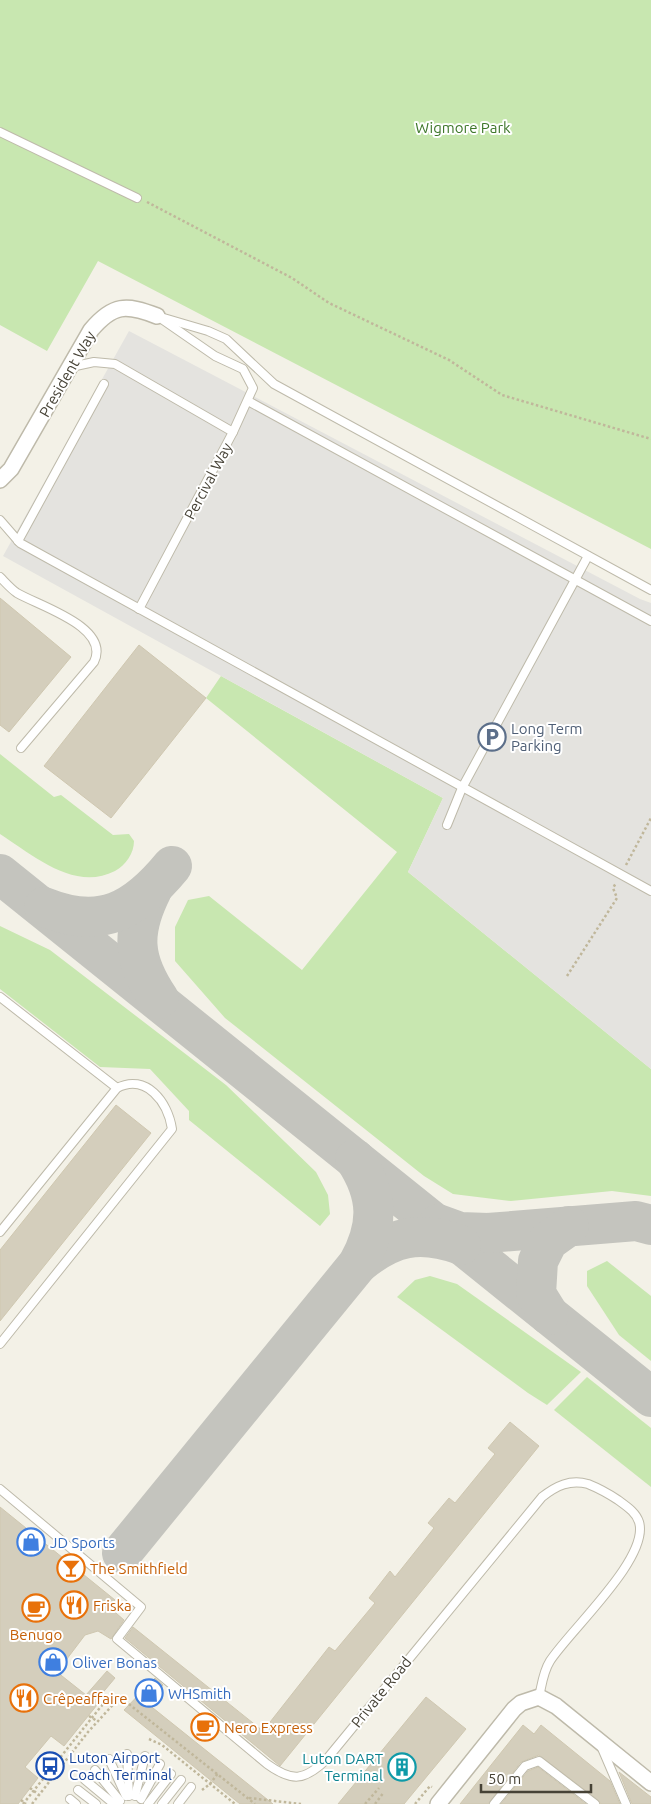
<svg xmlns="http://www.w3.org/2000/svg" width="651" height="1804" font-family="Ubuntu,sans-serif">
<rect width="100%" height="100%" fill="#f3f1e7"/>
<g fill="#c8e7b0">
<polygon points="0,0 651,0 651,549 98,261 47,351 0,325"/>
<polygon points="221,676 443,798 408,872 651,1069 651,1196 612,1191 511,1201 453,1194 424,1176 225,1018 175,961 175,927 188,900 209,896 302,970 397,852 206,698"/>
<path d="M0 754 54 797 61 795 113 835 129 834 134 841C134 853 126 865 115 871 74 892 33 855 0 834Z"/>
<polygon points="0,926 50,950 226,1085 316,1172 328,1195 330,1214 320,1226 189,1120 189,1111 150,1069 100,1067 0,989"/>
<polygon points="607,1261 651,1296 651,1361 619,1335 587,1286 587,1271"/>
<polygon points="430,1276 457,1284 581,1372 547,1405 528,1393 397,1297 415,1280"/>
<polygon points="587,1377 651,1428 651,1487 554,1410"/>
</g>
<polygon fill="#e4e3df" points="129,331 640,599 651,603 651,1069 408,872 443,798 3,556"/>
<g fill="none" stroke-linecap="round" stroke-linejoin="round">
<g stroke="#c4c4be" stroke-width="40">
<polyline points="0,874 651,1397"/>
<path d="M152 890C131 932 132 959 159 999"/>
<path d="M44 907C101 930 135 911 172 866"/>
<polyline points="438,1224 460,1232 488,1233 636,1221 651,1225"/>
<path d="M358 1264C392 1236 419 1230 461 1245"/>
<polyline points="549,1315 536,1294 538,1261 548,1241 569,1226"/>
<path d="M122 1553 358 1264C379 1226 379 1196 355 1159"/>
</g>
</g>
<g fill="#d4cebc" stroke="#cfc7b0">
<polygon points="0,598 71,657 9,732 0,725"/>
<polygon points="139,645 206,698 111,818 44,766"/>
<polygon points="116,1105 151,1133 0,1321 0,1250"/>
<polygon points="510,1422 539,1446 280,1766 125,1638 133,1627 263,1731 329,1647 335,1651 375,1603 369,1598 390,1571 395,1577 434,1528 428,1523 449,1498 455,1503 495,1454 488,1448"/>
<polygon points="0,1507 115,1600 109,1607 124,1620 111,1639 98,1631 85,1635 57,1672 86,1695 107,1671 115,1678 95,1702 97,1705 64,1746 51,1736 25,1767 38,1778 18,1804 0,1804"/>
<polygon points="155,1678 163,1685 148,1704 273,1804 240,1804 124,1710"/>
<polygon points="426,1697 466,1729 404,1804 338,1804"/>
<polygon points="523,1725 534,1734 541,1725 610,1781 620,1804 601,1804 598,1800 539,1755 521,1762 488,1804 460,1804"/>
<polygon points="538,1767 586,1804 501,1804 528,1771"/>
<polygon points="619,1772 651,1797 651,1804 632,1804"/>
</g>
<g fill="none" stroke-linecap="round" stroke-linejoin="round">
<g stroke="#bebaaa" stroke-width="10">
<g id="service">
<polyline points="0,132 137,198"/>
<polyline points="157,316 208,331 226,339 274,384 651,590"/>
<polyline points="71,367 94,362 115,364 233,432"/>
<polyline points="248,401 651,621"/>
<polyline points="0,520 20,543 651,891"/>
<polyline points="18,541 104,384"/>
<path d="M0 577C5 582 11 589 17 593 39 606 111 627 94 662L21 748"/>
<polyline points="139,609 233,432 253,388 243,369 215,356 163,320"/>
<polyline points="447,825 462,788 588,556"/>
<polyline points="0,997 117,1088"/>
<path d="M0 1232 117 1088C146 1073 168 1102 172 1129L0 1344"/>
<path d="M0 1489 141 1607 117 1639 267 1764C292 1782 304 1781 326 1760L542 1497C556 1486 570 1479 588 1484 598 1488 609 1494 618 1500 626 1506 636 1512 639 1522 650 1558 570 1630 550 1661 543 1672 542 1684 539 1697"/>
<polyline points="601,1746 626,1804"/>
<polyline points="127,1754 129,1796"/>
<polyline points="109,1759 126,1796"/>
<polyline points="95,1770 120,1801"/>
<polyline points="85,1780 114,1804"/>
<polyline points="78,1790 96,1804"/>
<polyline points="135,1796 145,1756"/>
<polyline points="70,1799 76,1804"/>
<polyline points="141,1799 160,1764"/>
<polyline points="148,1804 171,1774"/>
<polyline points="162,1804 181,1780"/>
<polyline points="178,1804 191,1787"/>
<polyline points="494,1804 525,1766 539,1761 595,1804"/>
</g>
</g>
<g stroke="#bebaaa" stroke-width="18">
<g id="minor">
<path d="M0 480 11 469 91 330C113 304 126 304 157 316"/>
<polyline points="438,1804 514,1709 521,1703 539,1697 556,1706 651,1783"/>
</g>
</g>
<g stroke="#c0b79b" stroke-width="2.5" stroke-dasharray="2.5 2.5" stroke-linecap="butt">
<polyline points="147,202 292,278 329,303 449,360 502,395 651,439"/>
<polyline points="626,865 651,818"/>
<polyline points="567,976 617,898 613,888 616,883"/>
<polyline points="89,1716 97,1721"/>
<polyline points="149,1739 162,1745 235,1804"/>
<polyline points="30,1788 39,1795"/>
<polyline points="202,1790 210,1784 218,1773"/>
<polyline points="249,1798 301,1804"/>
<polyline points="21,1800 26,1804"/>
<polyline points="23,1804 103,1704"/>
<polyline points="32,1804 88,1732 120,1697 255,1804"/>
<polyline points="365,1804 379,1788"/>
<polyline points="375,1804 384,1792"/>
<polyline points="415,1804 430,1786 432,1787"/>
</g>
<use href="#service" stroke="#fff" stroke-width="8"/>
<use href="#minor" stroke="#fff" stroke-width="15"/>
</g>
<defs>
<g id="parking-ring" transform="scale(1.4375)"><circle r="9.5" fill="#fff" stroke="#5c6f8a" stroke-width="1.5"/><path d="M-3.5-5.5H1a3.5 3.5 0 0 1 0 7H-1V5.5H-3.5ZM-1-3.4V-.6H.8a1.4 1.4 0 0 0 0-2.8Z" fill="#5c6f8a"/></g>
<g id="shop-ring" transform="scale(1.4375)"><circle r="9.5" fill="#fff" stroke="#3f7fe0" stroke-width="1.5"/><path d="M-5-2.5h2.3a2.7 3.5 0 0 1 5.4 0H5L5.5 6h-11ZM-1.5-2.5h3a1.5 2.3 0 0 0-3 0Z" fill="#3f7fe0"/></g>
<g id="bar-ring" transform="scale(1.4375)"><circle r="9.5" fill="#fff" stroke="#e8710a" stroke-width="1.5"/><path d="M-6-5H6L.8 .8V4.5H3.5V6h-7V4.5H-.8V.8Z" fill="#e8710a"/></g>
<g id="restaurant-ring" transform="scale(1.4375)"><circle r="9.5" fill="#fff" stroke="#e8710a" stroke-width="1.5"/><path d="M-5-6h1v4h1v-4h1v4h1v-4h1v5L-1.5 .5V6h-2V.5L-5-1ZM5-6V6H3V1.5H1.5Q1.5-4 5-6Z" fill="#e8710a"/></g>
<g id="cafe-ring" transform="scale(1.4375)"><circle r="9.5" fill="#fff" stroke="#e8710a" stroke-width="1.5"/><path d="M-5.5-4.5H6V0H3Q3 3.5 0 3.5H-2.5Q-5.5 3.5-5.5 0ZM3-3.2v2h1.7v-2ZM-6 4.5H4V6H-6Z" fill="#e8710a"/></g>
<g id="bus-ring" transform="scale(1.4375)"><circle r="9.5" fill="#fff" stroke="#1a4fb4" stroke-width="1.5"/><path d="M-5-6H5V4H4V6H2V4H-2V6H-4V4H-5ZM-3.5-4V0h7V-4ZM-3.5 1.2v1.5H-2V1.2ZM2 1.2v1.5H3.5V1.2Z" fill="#1a4fb4"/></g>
<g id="building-ring" transform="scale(1.4375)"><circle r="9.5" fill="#fff" stroke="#0f9aa8" stroke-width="1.5"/><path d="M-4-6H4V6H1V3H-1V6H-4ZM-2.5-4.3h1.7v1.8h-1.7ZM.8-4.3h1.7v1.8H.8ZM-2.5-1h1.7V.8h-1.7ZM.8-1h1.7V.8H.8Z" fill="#0f9aa8"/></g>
</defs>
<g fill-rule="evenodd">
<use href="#parking-ring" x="492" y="737"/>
<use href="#shop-ring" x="31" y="1542"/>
<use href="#bar-ring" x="71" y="1568"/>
<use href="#restaurant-ring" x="74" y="1605"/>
<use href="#cafe-ring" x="36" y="1608"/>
<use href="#shop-ring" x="53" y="1662"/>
<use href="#shop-ring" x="149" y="1693"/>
<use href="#restaurant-ring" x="24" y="1698"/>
<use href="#cafe-ring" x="205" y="1727"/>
<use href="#bus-ring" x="50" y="1766"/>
<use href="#building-ring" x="402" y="1767"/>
</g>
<g text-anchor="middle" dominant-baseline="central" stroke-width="4" stroke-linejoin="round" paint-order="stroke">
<g font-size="15" fill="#3e772a" stroke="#fff">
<text x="463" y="127">Wigmore Park</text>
</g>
<g font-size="15" fill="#464236" stroke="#fff">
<text transform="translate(67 374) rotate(-60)">President Way</text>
<text transform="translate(208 481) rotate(-62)">Percival Way</text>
<text transform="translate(381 1692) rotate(-51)">Private Road</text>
</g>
<g font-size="15" fill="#4e5e75" stroke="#fff" text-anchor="start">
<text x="511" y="728">Long Term<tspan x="511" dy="17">Parking</tspan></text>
</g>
<g font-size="15" fill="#366cbe" stroke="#fff" text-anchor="start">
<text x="50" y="1542">JD Sports</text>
<text x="72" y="1662">Oliver Bonas</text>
<text x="168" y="1693">WHSmith</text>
</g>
<g font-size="15" fill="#c56008" stroke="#fff" text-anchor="start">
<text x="90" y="1568">The Smithfield</text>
<text x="93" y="1605">Friska</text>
<text x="36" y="1634" text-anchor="middle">Benugo</text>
<text x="43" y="1698">Crêpeaffaire</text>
<text x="224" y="1727">Nero Express</text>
</g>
<g font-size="15" fill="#164399" stroke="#fff" text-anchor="start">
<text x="69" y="1757">Luton Airport<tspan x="69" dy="17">Coach Terminal</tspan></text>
</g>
<g font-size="15" fill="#0d838f" stroke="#fff" text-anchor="end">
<text x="383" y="1758">Luton DART<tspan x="383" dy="17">Terminal</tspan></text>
</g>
</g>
<path d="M481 1784v8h110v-8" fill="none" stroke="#464236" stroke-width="2.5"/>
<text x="488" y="1784" font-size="15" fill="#464236" stroke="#ffffff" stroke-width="4" paint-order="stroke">50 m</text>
</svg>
